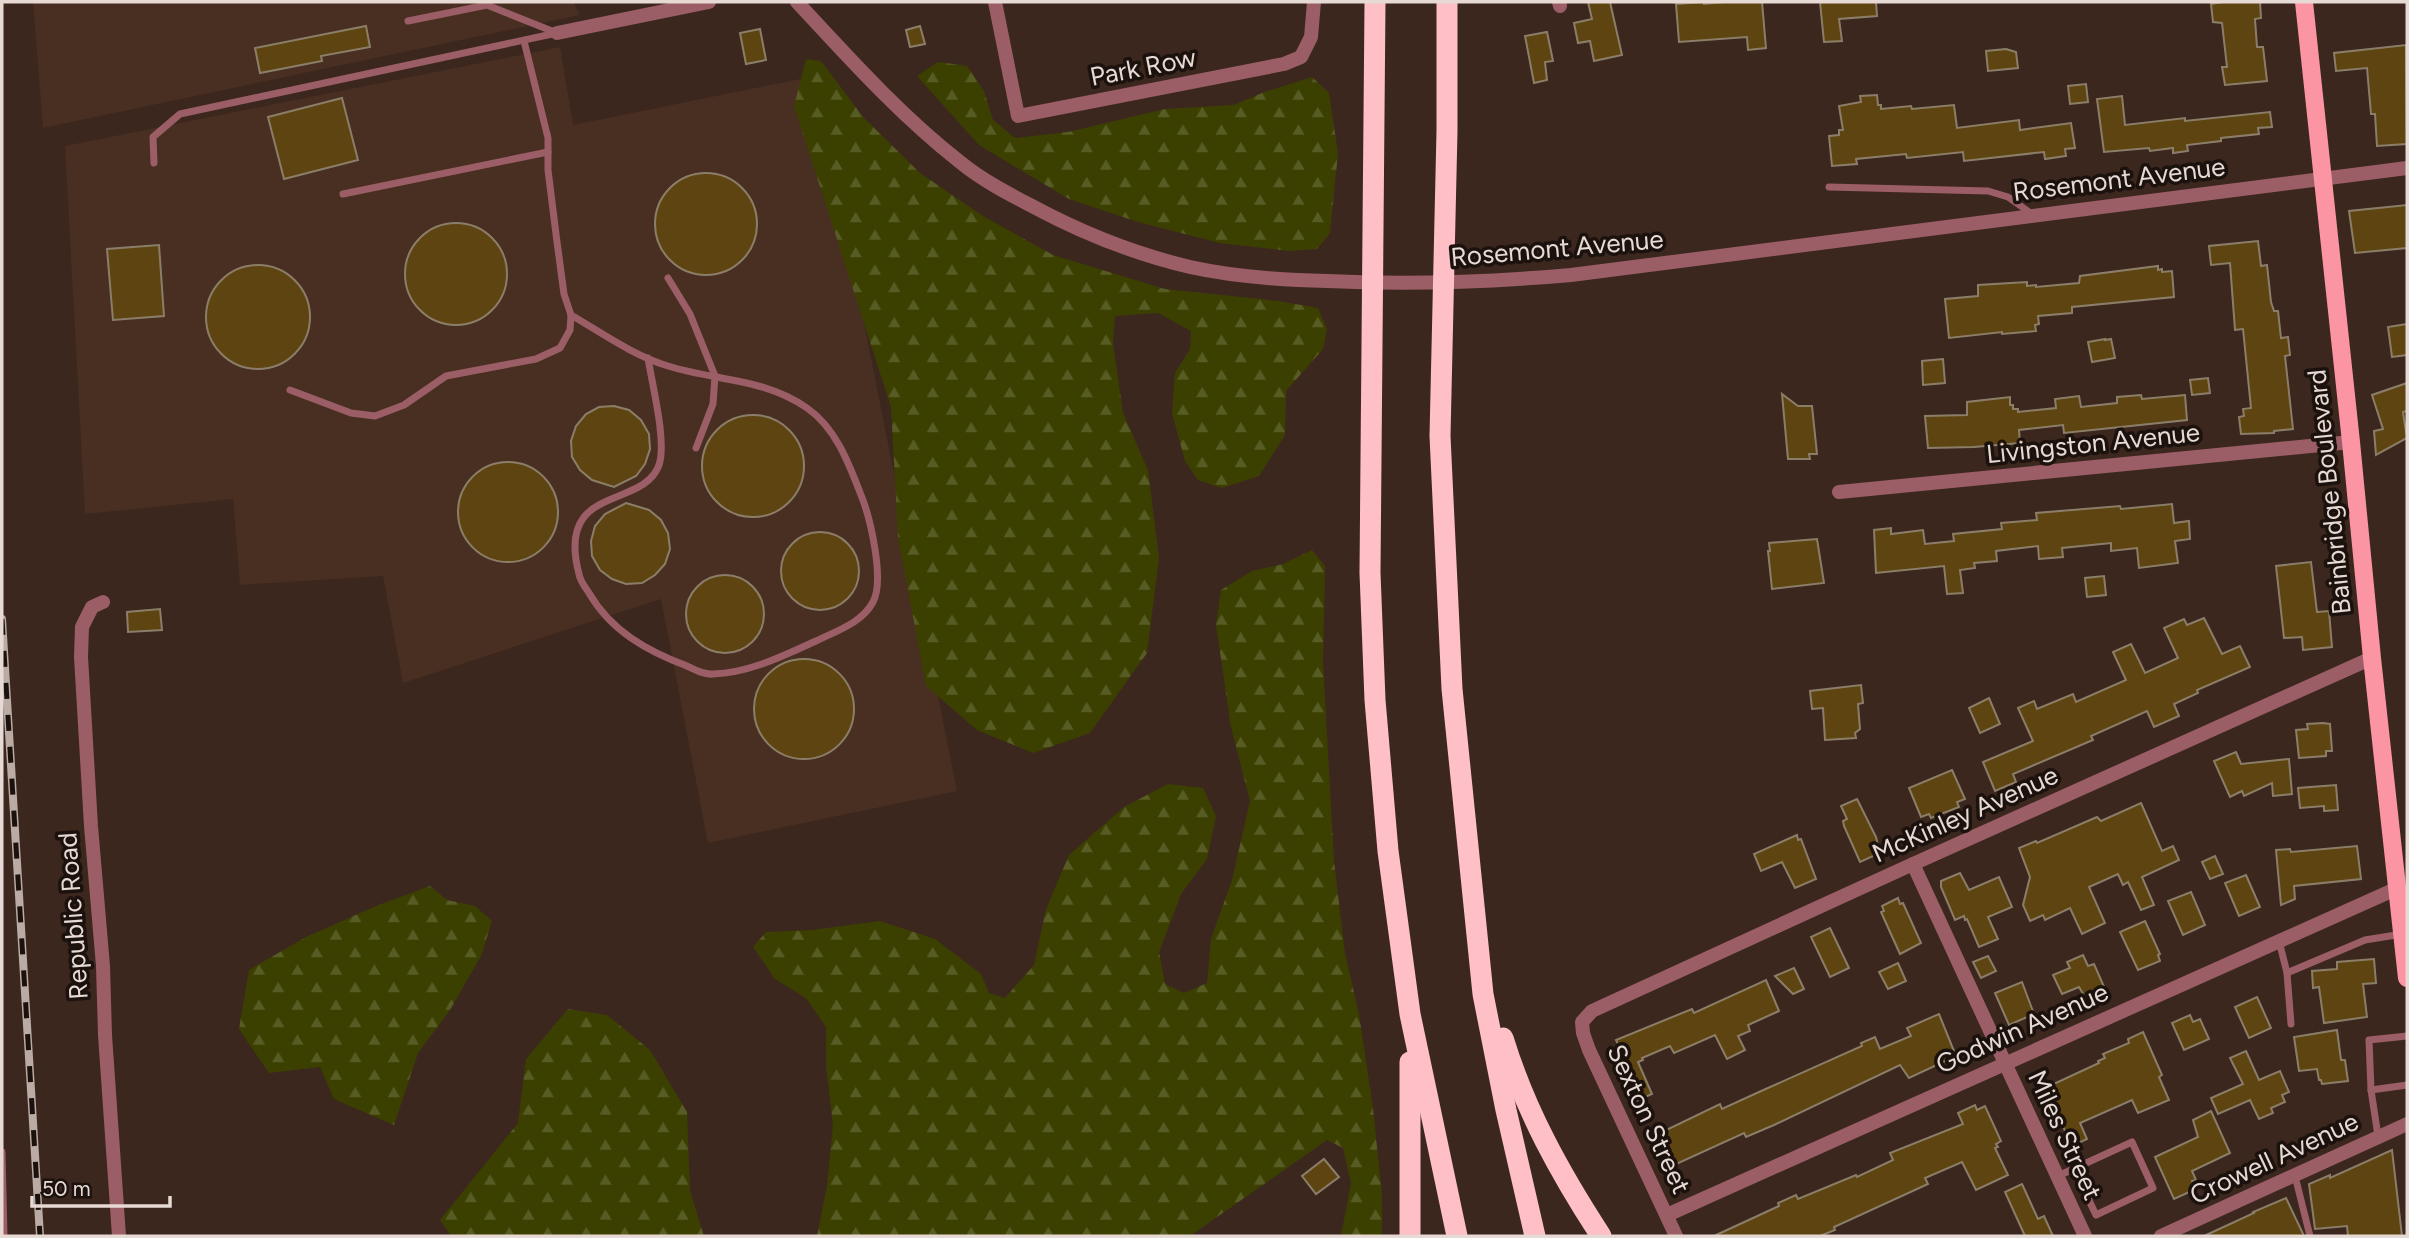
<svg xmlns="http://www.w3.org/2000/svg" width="2409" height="1238" font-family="Figtree,sans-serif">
<defs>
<pattern id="forest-firs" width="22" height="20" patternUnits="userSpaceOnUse" patternTransform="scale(1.75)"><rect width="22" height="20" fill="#3b4000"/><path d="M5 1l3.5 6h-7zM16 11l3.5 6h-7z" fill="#575b24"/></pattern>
</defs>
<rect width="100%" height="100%" fill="#3b271e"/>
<g fill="#492e22">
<polygon points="33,2 573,2 580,15 43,128"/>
<polygon points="560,47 573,125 815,76 957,791 708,843 661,599 403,683 383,576 240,585 233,499 85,514 65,146"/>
</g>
<g fill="url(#forest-firs)">
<polygon points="806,59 821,61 864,118 920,173 983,216 1053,255 1165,289 1278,301 1318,308 1327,329 1323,349 1286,391 1285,435 1259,476 1222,488 1198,480 1185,461 1172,413 1175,373 1190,349 1191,331 1158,313 1115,316 1113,343 1123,413 1148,470 1159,558 1147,653 1090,733 1033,753 977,730 926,686 898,537 891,407 794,106"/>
<polygon points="938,62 967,66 984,91 993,120 1015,138 1068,132 1165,109 1234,105 1262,93 1312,77 1329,93 1338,153 1330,233 1317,249 1289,251 1220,243 1138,222 1069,199 979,145 917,76"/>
<polygon points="1312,550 1325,566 1323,663 1334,861 1345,954 1359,1014 1373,1108 1382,1196 1382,1236 1341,1236 1351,1183 1343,1148 1327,1140 1190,1236 817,1236 827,1186 833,1125 826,1065 826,1027 806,998 775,979 753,947 766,932 812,930 880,921 935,939 981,974 989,993 1005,998 1034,965 1046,909 1069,855 1124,807 1168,784 1203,788 1216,816 1207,859 1181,894 1159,952 1165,984 1184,993 1207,983 1211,939 1232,880 1250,801 1231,727 1216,625 1221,590 1252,571 1283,564"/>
<polygon points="430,886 447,900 475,906 492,921 481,956 450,1010 418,1053 394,1125 334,1099 320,1067 269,1073 239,1029 249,970 306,937 376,906"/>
<polygon points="568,1009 607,1015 650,1050 687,1112 690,1191 704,1236 451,1236 440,1220 518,1123 526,1059"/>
</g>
<g fill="#5e4410" stroke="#8b7e69" stroke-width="2">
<polygon points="1588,2 1610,2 1622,55 1594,61 1590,41 1578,43 1574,23 1592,19"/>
<polygon points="1704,2 1704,4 1724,2 1762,2 1766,48 1748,50 1747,37 1679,42 1676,4"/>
<polygon points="1820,2 1876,2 1877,16 1839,19 1842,41 1824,42"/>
<polygon points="2223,2 2260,2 2261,18 2255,19 2257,47 2263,47 2267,81 2225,85 2222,67 2227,67 2222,23 2213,22 2211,4"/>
<polygon points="366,26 370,47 321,56 322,61 260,73 255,48"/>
<polygon points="920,26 925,44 910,47 906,30"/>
<polygon points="760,29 766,60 746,64 740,33"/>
<polygon points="1547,32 1553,61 1545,62 1547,80 1534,83 1525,36"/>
<polygon points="2406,45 2407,144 2377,146 2375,114 2371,114 2367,68 2336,71 2334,53"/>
<polygon points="2006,49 2016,52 2018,68 1988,71 1986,51"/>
<polygon points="2086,84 2088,102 2070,104 2068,86"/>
<polygon points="1877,95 1878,105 1881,105 1881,109 1911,106 1912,109 1954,105 1957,128 2019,120 2020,130 2071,123 2075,148 2065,149 2066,156 2045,159 2044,152 1964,161 1963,152 1907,158 1906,154 1856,159 1857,164 1832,166 1829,136 1839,135 1839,130 1843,130 1839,106 1861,102 1860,96"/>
<polygon points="2122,96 2125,125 2185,118 2185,121 2270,112 2272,127 2258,128 2259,134 2221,138 2221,141 2187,145 2188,151 2173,153 2173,148 2150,151 2149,148 2104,152 2097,99"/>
<polygon points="342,98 358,160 284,179 268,117"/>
<circle cx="706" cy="224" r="51"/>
<polygon points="2407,205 2407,248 2355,253 2349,211"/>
<circle cx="456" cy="274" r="51"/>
<polygon points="2258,241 2261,266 2267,265 2271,302 2274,311 2278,311 2281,338 2288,337 2290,355 2285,356 2293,429 2274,431 2274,433 2241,434 2239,417 2244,416 2243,409 2251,408 2243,329 2235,330 2230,263 2211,265 2209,246"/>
<polygon points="159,245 164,316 113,320 107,249"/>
<circle cx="258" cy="317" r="52"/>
<polygon points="2158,266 2158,270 2162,269 2162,272 2172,271 2174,297 2072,307 2072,313 2038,316 2039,324 2035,325 2036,331 2002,334 2002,332 1949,338 1945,299 1978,296 1978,285 2027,282 2027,286 2036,285 2036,287 2079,283 2080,276"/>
<polygon points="2407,324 2407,355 2392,357 2388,327"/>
<polygon points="2105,339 2105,340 2111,339 2115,358 2092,362 2088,342"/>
<polygon points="1943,359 1945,383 1923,385 1922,361"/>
<polygon points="2208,378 2210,393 2192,395 2190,380"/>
<polygon points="2407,383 2407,411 2403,412 2407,438 2376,455 2374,431 2383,429 2372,395"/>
<polygon points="1782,394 1798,406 1812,406 1817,454 1809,454 1810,459 1788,459"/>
<polygon points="2141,395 2142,399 2185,395 2187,420 2064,433 2063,425 2019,430 2020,443 1974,447 1928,448 1925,416 1967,415 1967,402 2010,397 2010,405 2013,405 2013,409 2018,409 2018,412 2056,408 2055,399 2079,396 2081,407 2117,403 2117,397"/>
<polygon points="614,406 629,410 641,420 649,434 650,449 645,464 636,476 614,487 592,480 580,470 572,457 571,441 576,426 586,414 599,407"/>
<circle cx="753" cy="466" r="51"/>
<circle cx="508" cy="512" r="50"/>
<polygon points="626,503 649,510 661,520 668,533 670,549 665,564 655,575 642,583 626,584 612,579 600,570 592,556 591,541 595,526 605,514"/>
<polygon points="2172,504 2174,523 2189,521 2190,539 2175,541 2178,563 2139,568 2137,548 2111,551 2111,543 2062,548 2063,557 2039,559 2038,546 1996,551 1997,561 1974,563 1975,568 1960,570 1963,593 1947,594 1944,566 1876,573 1874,530 1891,528 1891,534 1923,530 1925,544 1954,541 1953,534 2002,529 2001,523 2037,520 2036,513 2120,506 2121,509"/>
<circle cx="820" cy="571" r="39"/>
<polygon points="1817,539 1824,583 1772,589 1768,551 1770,551 1769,543"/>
<polygon points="2311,562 2317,612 2329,611 2332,647 2303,650 2302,637 2284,638 2276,566"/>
<circle cx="725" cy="614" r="39"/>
<polygon points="2104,576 2106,595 2087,597 2085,578"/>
<polygon points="160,609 162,630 128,632 127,612"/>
<polygon points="2204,618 2222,654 2240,646 2250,667 2197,690 2198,693 2174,704 2179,716 2154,727 2147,711 2091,736 2093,740 2013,774 2016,782 1995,791 1983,762 2033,741 2018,708 2034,701 2037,709 2073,694 2076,702 2126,680 2113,652 2131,644 2145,673 2178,658 2164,628 2184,619 2187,625"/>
<circle cx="804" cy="709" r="50"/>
<polygon points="1861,685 1863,703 1858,704 1860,729 1855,733 1856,738 1825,740 1823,708 1812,709 1810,691"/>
<polygon points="1989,698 2000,724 1980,733 1969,708"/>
<polygon points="2323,723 2330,724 2332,751 2326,751 2326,756 2299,758 2296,730 2308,729 2307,724"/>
<polygon points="2236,752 2241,764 2289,759 2292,794 2273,796 2272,783 2244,796 2242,791 2230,797 2214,761"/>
<polygon points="1952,770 1965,799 1957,802 1959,807 1931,818 1929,814 1921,817 1909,788"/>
<polygon points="2336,785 2338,810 2324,811 2324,806 2300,808 2298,788"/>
<polygon points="1857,799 1876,837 1880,853 1860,862 1844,826 1843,821 1847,819 1841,806"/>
<polygon points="2141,803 2162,851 2173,846 2179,860 2142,877 2154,905 2141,910 2128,882 2123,885 2118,874 2089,887 2105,923 2082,934 2070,908 2045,920 2043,915 2030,921 2023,905 2030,877 2019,848 2036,841 2037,843 2097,817 2101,821"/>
<polygon points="1797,835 1798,840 1801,839 1816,879 1795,888 1782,862 1761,871 1754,854"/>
<polygon points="2357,846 2361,879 2294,886 2295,899 2281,905 2276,850 2290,849 2291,852"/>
<polygon points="2215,856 2223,874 2210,879 2202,862"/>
<polygon points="1960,873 1969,890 1999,877 2012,907 1988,917 1998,939 1979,947 1967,919 1965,920 1964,916 1955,920 1941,887 1941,881"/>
<polygon points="2246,875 2260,907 2239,916 2225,883"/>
<polygon points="2191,892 2205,925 2183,935 2168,901"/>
<polygon points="1898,898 1900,904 1903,903 1921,943 1900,954 1881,912 1884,911 1882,906"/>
<polygon points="2145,921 2160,954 2158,955 2160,961 2138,970 2120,932"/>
<polygon points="1830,928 1849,968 1830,977 1811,937"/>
<polygon points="2083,955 2088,966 2094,964 2105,989 2085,997 2079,987 2062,994 2053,975 2070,968 2067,962"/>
<polygon points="1988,956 1996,971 1981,978 1973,962"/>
<polygon points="2374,959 2376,983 2363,984 2367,1017 2324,1023 2319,987 2313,988 2312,971 2337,969 2337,962"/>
<polygon points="1898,963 1906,981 1888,989 1879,972"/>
<polygon points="1794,968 1804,989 1793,994 1775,976"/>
<polygon points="1766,980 1779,1011 1748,1025 1750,1031 1738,1036 1745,1050 1727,1059 1715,1035 1674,1053 1670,1046 1642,1058 1643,1060 1638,1062 1652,1094 1636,1101 1620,1063 1617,1064 1611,1051 1620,1048 1616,1040 1692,1009 1694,1013"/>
<polygon points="2022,982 2034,1014 2009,1025 1995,993"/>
<polygon points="2257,997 2271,1028 2249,1038 2235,1007"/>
<polygon points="1939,1014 1956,1056 1909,1078 1900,1065 1774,1125 1746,1137 1744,1133 1672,1166 1658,1134 1720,1104 1722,1109 1759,1092 1862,1046 1861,1043 1875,1037 1880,1049 1911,1036 1907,1028"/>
<polygon points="2190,1015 2193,1022 2200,1019 2209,1039 2184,1050 2172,1023"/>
<polygon points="2337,1030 2341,1060 2345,1060 2348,1081 2322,1084 2321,1080 2319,1080 2317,1069 2299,1071 2294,1037"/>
<polygon points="2143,1032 2162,1075 2159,1077 2169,1100 2138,1113 2132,1100 2080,1123 2087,1139 2072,1146 2045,1088 2099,1063 2098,1061 2105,1058 2103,1054 2129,1043 2128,1039"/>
<polygon points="2246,1051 2259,1080 2280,1071 2289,1092 2282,1095 2285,1102 2271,1108 2273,1113 2259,1119 2250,1100 2218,1114 2211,1098 2243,1084 2230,1058"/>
<polygon points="1975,1105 1977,1110 1985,1106 2001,1141 1996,1144 1998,1147 1995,1148 2008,1175 1976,1190 1962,1162 1925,1178 1928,1184 1834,1227 1835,1230 1820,1236 1714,1236 1779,1206 1778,1203 1796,1195 1798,1199 1856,1175 1857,1177 1893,1160 1890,1153 1963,1124 1958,1113"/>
<polygon points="2211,1111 2230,1153 2192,1171 2196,1180 2192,1181 2196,1189 2174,1199 2155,1157 2198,1137 2193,1120"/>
<polygon points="2392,1150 2402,1236 2348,1236 2347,1226 2315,1229 2309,1184 2330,1175 2330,1178"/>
<polygon points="1324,1159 1339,1177 1316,1194 1302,1176"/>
<polygon points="2022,1184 2038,1219 2044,1216 2053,1236 2025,1236 2005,1192"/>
<polygon points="2286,1198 2304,1236 2204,1236 2254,1213 2253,1212"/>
</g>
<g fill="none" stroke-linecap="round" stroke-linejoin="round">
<g stroke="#9b5d66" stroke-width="7">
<polyline points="408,21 487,5 557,33"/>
<polyline points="154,163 153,137 180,114 557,33"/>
<polyline points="1829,187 1988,191 2008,197 2032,214"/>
<polyline points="343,194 548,152"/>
<polyline points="668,278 690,314 715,376 713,404 696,448"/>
<path d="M571 315C602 333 634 356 668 366 716 381 764 378 807 408 836 428 849 464 861 495 870 517 885 580 873 602 862 623 836 631 816 641 783 656 749 673 713 674 704 675 695 670 687 666 647 651 611 631 589 593 585 587 580 581 579 574 555 483 643 510 659 465 667 442 652 384 648 358"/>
<polyline points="290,390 351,413 375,416 404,405 446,376 536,359 560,348 570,330 571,315 564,294 557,242 548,170 548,138 524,41"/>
<polyline points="2279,941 2287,973 2365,940 2402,934"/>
<polyline points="2287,973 2291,1024"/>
<polyline points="2371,1090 2407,1085"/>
<polyline points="2378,1136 2371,1090 2369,1040 2407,1036"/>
<polyline points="2,1152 4,1236"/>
<polyline points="2058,1176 2132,1142 2153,1188 2096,1215 2074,1169"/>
<polyline points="2295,1176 2310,1236"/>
</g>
<g stroke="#9b5d66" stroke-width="14">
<path d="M797 2C849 58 900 115 960 162 982 180 1007 193 1032 206 1082 233 1135 254 1190 267 1235 277 1281 280 1327 281 1409 285 1489 282 1571 275L2407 168"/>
<polyline points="995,2 1018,116 1284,64 1301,57 1311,37 1314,2"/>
<polyline points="1559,2 1560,6"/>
<polyline points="557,33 709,2"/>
<polyline points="1839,492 2351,442"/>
<polyline points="103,602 92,607 82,627 81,657 91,826 103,966 105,1035 119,1236"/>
<polyline points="1913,864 2085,1236"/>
<polyline points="1667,1215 2398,888"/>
<polyline points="1676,1236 1589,1050 1583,1033 1582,1022 1592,1011 1913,864 2372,658"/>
<polyline points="2161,1236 2407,1124"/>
</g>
<polyline stroke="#fb94a3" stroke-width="18" points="2304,2 2351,442 2372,658 2407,978"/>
<g stroke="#febfc7" stroke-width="21">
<polyline points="1375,2 1370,573 1375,700 1388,851 1410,1014 1457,1236"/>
<polyline points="1447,2 1447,131 1440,436 1452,689 1483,994 1506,1110 1535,1236"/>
<path d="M1503 1038C1525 1110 1560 1173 1601 1236"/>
<polyline points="1410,1062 1410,1236"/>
</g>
<g stroke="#baaba4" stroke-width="8">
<polyline id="rail" points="2,619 40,1236"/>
</g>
<use href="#rail" stroke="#1b120e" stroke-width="5" stroke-dasharray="16" stroke-linecap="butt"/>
</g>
<g text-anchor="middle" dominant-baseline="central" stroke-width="7" stroke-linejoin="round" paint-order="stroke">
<g font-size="26" fill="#e7d9d3" stroke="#1b120e">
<text transform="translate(1143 67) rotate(-11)">Park Row</text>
<text transform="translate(2119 179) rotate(-7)">Rosemont Avenue</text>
<text transform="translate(1557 248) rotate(-5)">Rosemont Avenue</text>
<text transform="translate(2093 443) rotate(-6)">Livingston Avenue</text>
<text transform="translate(2329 492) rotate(-96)">Bainbridge Boulevard</text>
<text transform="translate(1965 814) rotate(-24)">McKinley Avenue</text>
<text transform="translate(73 916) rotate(-94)">Republic Road</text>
<text transform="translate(2022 1028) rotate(-24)">Godwin Avenue</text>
<text transform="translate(1649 1119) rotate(65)">Sexton Street</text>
<text transform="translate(2065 1135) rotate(65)">Miles Street</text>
<text transform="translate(2274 1158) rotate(-25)">Crowell Avenue</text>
</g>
</g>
<rect width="2409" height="1238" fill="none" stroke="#e7d9d3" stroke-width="7"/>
<path d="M32 1196v10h138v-10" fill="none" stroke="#e7d9d3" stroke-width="3.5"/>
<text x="42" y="1196" font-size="21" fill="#e7d9d3" stroke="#1b120e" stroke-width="5" paint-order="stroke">50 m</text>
</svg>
